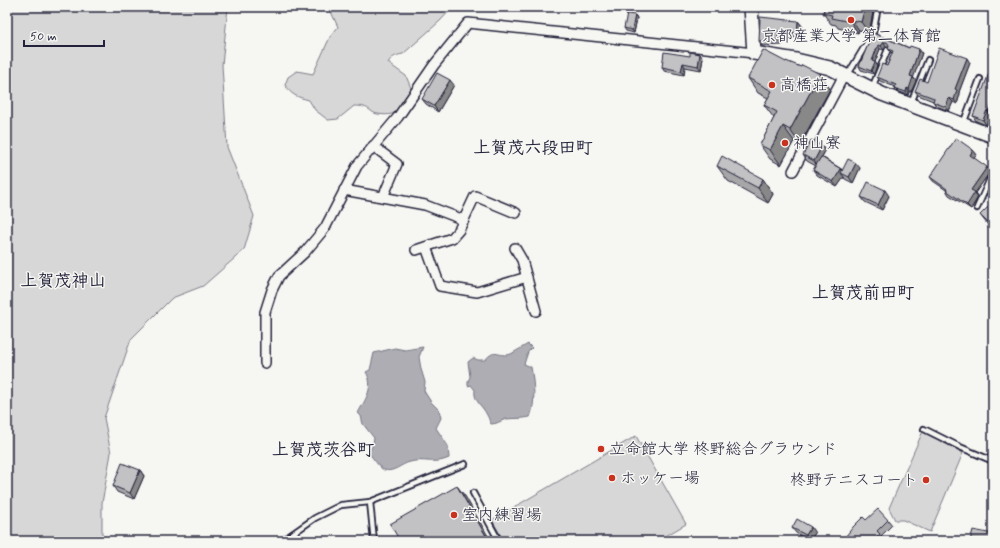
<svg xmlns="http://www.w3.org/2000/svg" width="1000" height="548" font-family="Mynerve,'Klee One',sans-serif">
<rect width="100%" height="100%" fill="#f6f6f2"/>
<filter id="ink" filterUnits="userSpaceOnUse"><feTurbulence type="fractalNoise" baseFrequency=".025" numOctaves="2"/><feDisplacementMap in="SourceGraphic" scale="8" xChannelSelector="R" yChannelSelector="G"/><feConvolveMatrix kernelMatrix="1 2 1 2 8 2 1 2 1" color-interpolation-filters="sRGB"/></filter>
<g filter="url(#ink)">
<g fill="#d7d7d7" stroke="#7c7c89">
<polygon points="7,7 228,7 222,65 227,147 254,216 244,250 203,286 172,298 131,339 104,418 111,453 102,503 102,541 7,541"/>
<path d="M331 7H453L440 21 403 54C397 55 391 57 388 63L406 76 411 88C405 105 400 118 378 114 373 114 369 108 364 107 361 106 357 106 354 106L338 119 328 120 315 110 309 100C297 97 291 95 285 85L288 77 297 71 313 74 330 37 338 27 332 14Z"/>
<polygon points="923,431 963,453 930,532 903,520 895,520 889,508"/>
<polygon points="636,436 686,524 657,541 504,541 492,520"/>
</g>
<g fill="#adadb3" stroke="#757583">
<path d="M528 344 532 348 528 352 524 364 531 367C534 384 536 402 530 417 522 419 514 418 506 419 500 421 497 424 491 424 489 421 489 418 487 415 483 406 473 401 475 390L471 385 468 386V381L470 377 468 362 473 358 478 360H485C496 347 498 358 511 354 517 351 522 347 528 344Z"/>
<path d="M423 347 419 357 421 369 425 382 424 391 431 402 439 410 441 418 436 428 448 446 449 458C434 465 424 458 410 462 401 464 394 473 384 470 380 469 371 455 368 452L372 447 374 438 363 424 361 416 358 413C365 400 375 387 366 372L370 370 374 353 395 348 405 350Z"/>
</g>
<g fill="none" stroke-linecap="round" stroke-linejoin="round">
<g stroke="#22223b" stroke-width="8">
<g id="lane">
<polyline points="847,76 873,33 878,7"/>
<polyline points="872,88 888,49"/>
<polyline points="911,103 928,60"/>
<polyline points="963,124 980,79"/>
<polyline points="977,208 989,181 993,174"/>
<polyline points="924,429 960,447 993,461"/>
<polyline points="473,493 499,541"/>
<polyline points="370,502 374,541"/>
<polyline points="282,541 315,518 341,505 370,502 465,464"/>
</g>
</g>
<g stroke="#22223b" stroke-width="12">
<g id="street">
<polyline points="373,146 397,164 383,197"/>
<polyline points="793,171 844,75"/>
<polyline points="344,190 425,205 464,220"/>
<polyline points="426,247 440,286 477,292 527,277"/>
<polyline points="515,248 522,260 536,311"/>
<polyline points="416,250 452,238 459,230 475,196 516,213"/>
<polyline points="265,363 265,312 272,290 279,276 305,252 325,228 357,166 398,117 434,65 468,23 754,53"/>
</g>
</g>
<g stroke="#22223b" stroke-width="16">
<polyline id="secondary" points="751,7 754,53 796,60 830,68 882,94 993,136"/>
</g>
<use href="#lane" stroke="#f6f6f2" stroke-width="4.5"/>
<use href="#street" stroke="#f6f6f2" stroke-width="9"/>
<use href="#secondary" stroke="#f6f6f2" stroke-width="13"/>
</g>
<g fill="#a7a7a9" stroke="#22223b">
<polygon points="823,7 874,7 869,32 869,33 859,30 858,33 838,28 836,25 831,24 823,13 824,9"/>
<polygon points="635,15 637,18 634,33 626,31 624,28"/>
<polygon points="798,21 802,26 801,38 781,36 782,45 762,46 759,41"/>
<polygon points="873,33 922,53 913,77 916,81 911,92 909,92 908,95 897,91 894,88 895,87 880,81 877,77 887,66 892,53 888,49 889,46 886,46 884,50 880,49 875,62 877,65 874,74 861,70 859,66"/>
<polygon points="703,58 701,70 685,67 684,75 664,71 662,67"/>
<polygon points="786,62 820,74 830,89 800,144 794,141 781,165 770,159 760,145 774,118 764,105 768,98 758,93 748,78"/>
<polygon points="970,63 959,92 960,94 957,104 953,102 949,111 936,106 933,101 918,95 915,91 927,82"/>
<polygon points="993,66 993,115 992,116 990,115 986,125 976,121 973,116"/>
<polygon points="454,85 438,112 426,104 422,99"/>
<polygon points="822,146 825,151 822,157 843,170 860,168 853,183 845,179 844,177 837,187 817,175 813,170 816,166 807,161 803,155"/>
<polygon points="973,150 977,155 974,158 990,172 975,193 978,197 971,209 949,195 946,190 933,181 930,177"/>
<polygon points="717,166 763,179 773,194 768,203 728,181"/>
<polygon points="889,196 882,210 865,202 861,197"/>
<polygon points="993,208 993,234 987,226 988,225 980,215"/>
<polygon points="140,470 144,476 134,499 117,492 113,486"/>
<polygon points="866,520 888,520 892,525 881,536 884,540 882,541 842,541"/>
<polygon points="792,528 815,533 810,541 796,533"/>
</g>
<g fill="#888889" stroke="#22223b">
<polygon points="865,7 874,7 869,33 861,22"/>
<polygon points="635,15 637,18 634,33 632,30"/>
<polygon points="852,20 859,30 858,33 851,22"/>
<polygon points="798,21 802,26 801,38 797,33"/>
<polygon points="778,31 781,36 782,45 778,40"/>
<polygon points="884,42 886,46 884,50 881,46"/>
<polygon points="878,45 880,49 875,62 877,65 874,74 871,71 872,61"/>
<polygon points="919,49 922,53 913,79 913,77 916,81 911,92 909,89 910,76"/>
<polygon points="700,54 703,58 701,70 698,66"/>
<polygon points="967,58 970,63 959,92 960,94 957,104 954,100 955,89"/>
<polygon points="683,63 685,67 684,75 681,71"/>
<polygon points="820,74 830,89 800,144 790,130"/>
<polygon points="450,80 454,85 438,112 434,106"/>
<polygon points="907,88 909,92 908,95 906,92"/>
<polygon points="949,98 953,102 949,111 946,107"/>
<polygon points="993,101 993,115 992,116 989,111"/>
<polygon points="987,110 990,115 986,125 983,120"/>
<polygon points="783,126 794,141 781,165 770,150"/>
<polygon points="822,146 825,151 817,166 814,161"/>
<polygon points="973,150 977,155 973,159 970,155"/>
<polygon points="856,163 860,168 853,183 849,177"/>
<polygon points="987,167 990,172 975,193 978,197 971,209 967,205 971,190"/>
<polygon points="841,169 845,174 841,173 844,177 837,187 833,182"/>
<polygon points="763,179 773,194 768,203 758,188"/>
<polygon points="885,190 889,196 882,210 878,205"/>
<polygon points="140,470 144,476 134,499 130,493"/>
<polygon points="457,486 465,496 491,541 489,541"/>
<polygon points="811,527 815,533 810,541 806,535"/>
</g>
<g fill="#c2c2c4" stroke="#22223b">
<polygon points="825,7 865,7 861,22 852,20 851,22 831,18 832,15 823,13"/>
<polygon points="627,14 635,15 632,30 624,28"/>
<polygon points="760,17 798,21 797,33 778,31 778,40 759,41"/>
<polygon points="873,33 909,48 910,46 919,49 910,76 913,77 909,89 907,88 906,92 894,88 896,85 877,77 882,64 887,66 893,51 888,49 889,45 887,42 884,42 881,46 878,45 872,61 875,62 871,71 859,66"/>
<polygon points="939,48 967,58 955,89 957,90 954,100 949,98 946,107 933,102 934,98 915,91 920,79 927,82"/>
<polygon points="763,50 786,62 786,61 801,67 802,65 820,74 790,130 783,126 770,150 760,145 777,112 764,105 772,91 748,78"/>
<polygon points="664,52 690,56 690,52 700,54 698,66 683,63 681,71 662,67"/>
<polygon points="992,65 993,66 993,101 989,111 987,110 983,120 973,116"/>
<polygon points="437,73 450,80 434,106 422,99"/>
<polygon points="956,138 973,150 970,155 987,167 971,190 975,192 967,205 946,190 947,189 930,177"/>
<polygon points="811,140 822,146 814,161 803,155"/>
<polygon points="722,156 763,179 758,188 717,166"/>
<polygon points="821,157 841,169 833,182 813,170"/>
<polygon points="848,159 856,163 849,177 841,173"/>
<polygon points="868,182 885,190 878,205 861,197"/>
<polygon points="990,205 993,208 993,232 987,226 989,224 980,215"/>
<polygon points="122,463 140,470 130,493 113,486"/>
<polygon points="457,486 489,541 400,541 390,524"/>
<polygon points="878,509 888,520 877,531 880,534 874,541 842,541 853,527 863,517 866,520"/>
<polygon points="797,519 811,527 806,535 792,528"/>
<polygon points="973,530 993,534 993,541 970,541"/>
<polygon points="799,535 809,541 795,541"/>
</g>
</g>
<g fill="#c8321e" stroke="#f6f6f2" stroke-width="1.5">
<circle cx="851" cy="20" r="4"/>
<circle cx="772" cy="85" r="4"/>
<circle cx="785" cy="143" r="4"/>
<circle cx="601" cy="449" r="4"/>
<circle cx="612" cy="478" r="4"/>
<circle cx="926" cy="480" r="4"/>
<circle cx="454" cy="515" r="4"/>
</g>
<g text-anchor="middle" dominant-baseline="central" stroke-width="3" stroke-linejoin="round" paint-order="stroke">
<g font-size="16" fill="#22223b" stroke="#f6f6f2" text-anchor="start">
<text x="851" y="36" text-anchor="middle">京都産業大学 第二体育館</text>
<text x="780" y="85">高橋荘</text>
<text x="793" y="143">神山寮</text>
<text x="609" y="449">立命館大学 柊野総合グラウンド</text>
<text x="620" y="478">ホッケー場</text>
<text x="918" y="480" text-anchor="end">柊野テニスコート</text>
<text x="462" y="515">室内練習場</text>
</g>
<g font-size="17" font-weight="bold" fill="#22223b" stroke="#f6f6f2">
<text x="533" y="148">上賀茂六段田町</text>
<text x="63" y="281">上賀茂神山</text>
<text x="863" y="293">上賀茂前田町</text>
<text x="323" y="450">上賀茂茨谷町</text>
</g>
</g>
<rect width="1000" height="548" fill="none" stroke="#f6f6f2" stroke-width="24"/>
<rect x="12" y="12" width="976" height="524" fill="none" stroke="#22223b" stroke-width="1.5" filter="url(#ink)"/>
<path d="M24 40v6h80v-6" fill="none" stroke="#22223b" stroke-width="2"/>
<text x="30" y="40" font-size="12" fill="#22223b" stroke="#f6f6f2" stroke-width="3" paint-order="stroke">50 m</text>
</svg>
